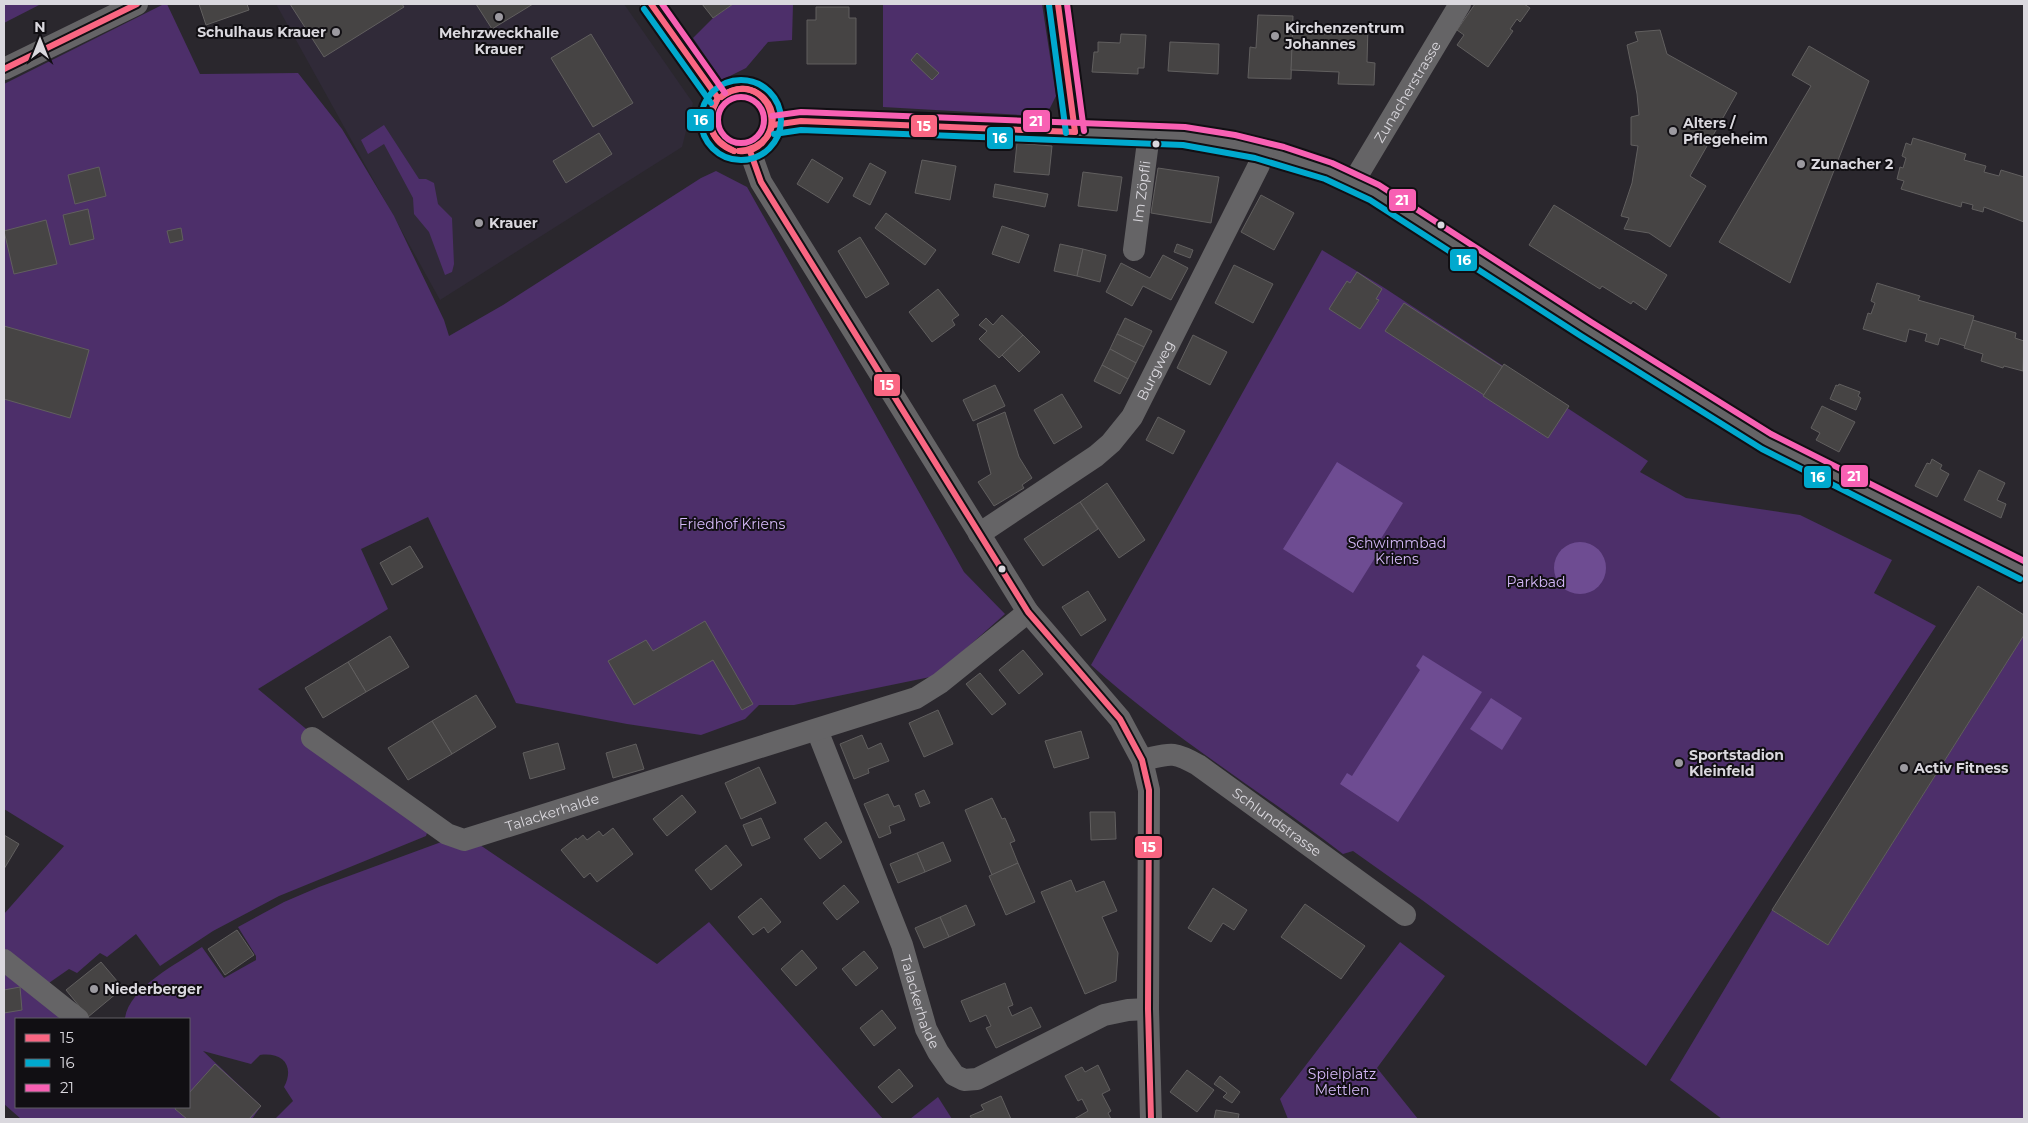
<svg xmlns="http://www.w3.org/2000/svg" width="2028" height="1123" font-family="Montserrat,sans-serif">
<rect width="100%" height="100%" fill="#2a272d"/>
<polygon fill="#302a38" points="276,4 624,4 693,103 682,147 440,300"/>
<g fill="#4d2f6a">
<polygon points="4,4 41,4 4,23"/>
<polygon points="164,4 167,4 200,74 298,73 342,129 394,216 444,320 449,336 503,305 701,178 716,171 747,187 964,572 1005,614 935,676 794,705 759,705 745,719 701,735 627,724 516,703 428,517 361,549 388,609 258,689 428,830 426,836 279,896 213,931 160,966 136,934 107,957 100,953 77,973 69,969 46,985 4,951 4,914 64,846 4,809 4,84"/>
<polygon points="733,4 793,4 792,40 768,42 746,68 722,80 693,38 713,18"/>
<polygon points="883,4 1042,4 1056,96 1050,108 1039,116 883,107"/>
<polygon points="384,125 419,179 426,179 434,183 438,204 452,218 454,264 452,272 445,275 429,232 414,214 413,198 384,144 368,154 361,140"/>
<path d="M1322 250 1383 287 1648 461 1640 472 1686 498 1800 515 1892 560 1874 593 1936 626 1646 1066 1422 900 1353 851 1343 854C1259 790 1169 735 1091 665Z"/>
<polygon points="2024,635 2024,1119 1722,1119 1670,1080 1772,910 1828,945"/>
<path d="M444 841 480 845 657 964 709 922 883 1119H275L293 1101 284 1087C295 1066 283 1052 260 1055L251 1064 203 1051 261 1106 252 1119H21L4 1104V960L78 1019H16V1107H189V1019H126L125 1018C129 988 178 963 202 947L224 978 256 960V956L238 927 284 902 319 887Z"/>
<polygon points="1400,942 1445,976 1377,1068 1418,1119 1288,1119 1280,1099"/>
<polygon points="938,1097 952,1119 910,1119"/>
</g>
<g fill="#6e4c92">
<polygon points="1337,462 1403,503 1374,550 1378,553 1353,593 1283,549"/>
<circle cx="1580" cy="568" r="26"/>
<polygon points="1423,655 1482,692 1398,822 1340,784 1347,773 1352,776 1420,670 1416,666"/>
<polygon points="1491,698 1522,718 1502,750 1470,729"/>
</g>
<g fill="#464444" stroke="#615f5f">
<polygon points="199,4 247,4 249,10 206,25"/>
<polygon points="290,4 402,4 404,7 324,57"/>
<polygon points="476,4 533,4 492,29"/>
<polygon points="702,4 733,4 713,18"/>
<polygon points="1475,4 1524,4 1530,8 1520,22 1517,19 1510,29 1513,31 1488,67 1457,45 1464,35 1457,30"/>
<polygon points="816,7 849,7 849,18 856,18 856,64 807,64 807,20 816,20"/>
<polygon points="1258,15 1293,16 1291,79 1248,78 1250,47 1256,48"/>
<polygon points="1293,24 1368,27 1367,62 1375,63 1374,85 1338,84 1339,72 1291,70"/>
<polygon points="1660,30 1667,54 1737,93 1690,176 1706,186 1670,247 1649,233 1624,229 1629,218 1621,216 1632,183 1638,146 1631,145 1631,117 1639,115 1637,94 1627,45 1638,41 1635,32"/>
<polygon points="591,34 633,103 593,127 551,58"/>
<polygon points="1121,34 1146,35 1144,68 1138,68 1138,74 1092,72 1094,52 1098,52 1098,42 1120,43"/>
<polygon points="1170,42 1219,44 1218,74 1168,71"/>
<polygon points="1809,46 1869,81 1790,283 1719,242 1811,86 1792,75"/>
<polygon points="917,53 939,73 932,80 911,60"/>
<polygon points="599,133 612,154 566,183 553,161"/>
<polygon points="1913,138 1966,154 1964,160 1986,166 1984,172 1999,176 2001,170 2024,177 2024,222 1984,207 1983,212 1972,209 1973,205 1962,202 1961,207 1901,189 1904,181 1897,179 1900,167 1903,168 1906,158 1902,156 1906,143 1911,145"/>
<polygon points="1017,143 1052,146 1049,175 1014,172"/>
<polygon points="812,159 843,178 828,203 797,184"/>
<polygon points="922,160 956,166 950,200 915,193"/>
<polygon points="870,163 886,172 870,205 853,196"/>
<polygon points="99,167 106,196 75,204 68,175"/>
<polygon points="1158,168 1219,177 1211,223 1151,213"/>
<polygon points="1083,172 1122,177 1117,211 1078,206"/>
<polygon points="995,184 1048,194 1045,207 993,197"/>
<polygon points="1261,195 1294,213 1274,250 1241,232"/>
<polygon points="1554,205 1667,275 1646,310 1633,301 1631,304 1602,286 1600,289 1529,245"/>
<polygon points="88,209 94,239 70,245 63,215"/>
<polygon points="886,213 936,250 925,265 875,228"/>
<polygon points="46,220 57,264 14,274 4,231"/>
<polygon points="1002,226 1029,235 1019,263 992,254"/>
<polygon points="181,228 183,240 170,243 167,231"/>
<polygon points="860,237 889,284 866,298 838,251"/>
<polygon points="1060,244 1083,249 1077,276 1054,271"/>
<polygon points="1177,244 1193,250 1190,258 1174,252"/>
<polygon points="1083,249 1106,255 1100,282 1077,276"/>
<polygon points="1163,255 1188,268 1171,300 1143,286 1132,306 1106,292 1121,263 1150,278"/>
<polygon points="1234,265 1273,284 1253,323 1215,303"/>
<polygon points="1357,272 1382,289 1376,299 1379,300 1360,329 1329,309 1347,281 1350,283"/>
<polygon points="1877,283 1920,296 1918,300 1974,316 1965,346 1940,338 1938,345 1925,341 1927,334 1909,329 1906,342 1863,329 1868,313 1871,314 1875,303 1871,301"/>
<polygon points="938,289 959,315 952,320 955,325 932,342 909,312"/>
<polygon points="1404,303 1503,367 1484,395 1385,331"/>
<polygon points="1002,315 1023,335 999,358 979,339 987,331 979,325 986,318 993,325"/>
<polygon points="1125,318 1152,331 1144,347 1117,334"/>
<polygon points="1973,320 2016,333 2015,338 2024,341 2023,371 2004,366 2003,368 1981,361 1983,354 1964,348"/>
<polygon points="4,326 89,350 70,418 4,399"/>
<polygon points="1117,334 1144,347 1136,363 1110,349"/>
<polygon points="1023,335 1040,352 1019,372 1002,355"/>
<polygon points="1193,335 1227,352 1210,385 1177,368"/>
<polygon points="1110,349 1136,363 1128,379 1102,365"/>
<polygon points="1504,364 1569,406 1548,438 1483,396"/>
<polygon points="1102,365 1128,379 1120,394 1094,381"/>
<polygon points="1839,384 1860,392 1858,396 1861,398 1856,410 1830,399 1836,385 1838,386"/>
<polygon points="995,385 1005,406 973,421 963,400"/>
<polygon points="1062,394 1082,427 1054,444 1034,410"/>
<polygon points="1822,406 1855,422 1839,452 1816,440 1820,433 1811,428"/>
<polygon points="1005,412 1019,457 1032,478 1022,485 1024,488 994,506 978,482 991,474 977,424"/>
<polygon points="1158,417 1185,431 1173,454 1146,440"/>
<polygon points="1932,459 1942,465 1940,469 1949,474 1937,497 1915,486 1927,463 1930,464"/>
<polygon points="1979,470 2005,483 1997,500 2006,504 2001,518 1964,500"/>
<polygon points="1107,483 1145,540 1119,558 1080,502"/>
<polygon points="1080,502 1098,529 1043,566 1024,539"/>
<polygon points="410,546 423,567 392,585 380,563"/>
<polygon points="1978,586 2024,615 2024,635 1828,945 1772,910"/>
<polygon points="1088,591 1106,620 1081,636 1062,607"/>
<polygon points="705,621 753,704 742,710 713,660 634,705 608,661 646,640 653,651"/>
<polygon points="390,636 409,667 366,692 348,662"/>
<polygon points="1023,650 1043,674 1019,694 999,670"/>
<polygon points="348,662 366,692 323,718 305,688"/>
<polygon points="980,673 1006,704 992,715 966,684"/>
<polygon points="476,695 496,727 452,754 432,721"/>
<polygon points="938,710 953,744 924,757 909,723"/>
<polygon points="432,721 452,754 408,780 388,748"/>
<polygon points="1081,731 1089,758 1054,768 1045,741"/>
<polygon points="862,735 868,749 881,743 889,761 868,769 869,773 854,779 840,744"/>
<polygon points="558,743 565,769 530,779 523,753"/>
<polygon points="636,744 644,769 613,778 606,753"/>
<polygon points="759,767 776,803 741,819 725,783"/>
<polygon points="924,790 930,803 920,807 915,794"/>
<polygon points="888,794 894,807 899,805 905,820 889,826 891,833 879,838 864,804"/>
<polygon points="682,795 696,812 667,836 653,819"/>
<polygon points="992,798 1002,819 1005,818 1015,841 1010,843 1018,863 992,875 965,810"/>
<polygon points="1090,812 1115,812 1116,839 1091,840"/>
<polygon points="761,818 770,838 752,846 743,825"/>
<polygon points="826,822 842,842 820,859 804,839"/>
<polygon points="613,828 633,854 597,882 590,873 584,878 561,850 576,838 577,840 583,835 587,840 599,831 603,836"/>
<polygon points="4,835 19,844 4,869"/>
<polygon points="943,842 951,861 925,872 917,853"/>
<polygon points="726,845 742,865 711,890 695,870"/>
<polygon points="917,853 925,872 898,883 890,864"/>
<polygon points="1018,863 1035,902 1006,915 989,876"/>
<polygon points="1071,880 1076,892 1104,881 1117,911 1102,917 1118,953 1116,981 1085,994 1041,892"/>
<polygon points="844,885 859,902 837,920 823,903"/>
<polygon points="1213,888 1247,910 1234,930 1223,923 1211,942 1188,928"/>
<polygon points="761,898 781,922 768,933 764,927 753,935 738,917"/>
<polygon points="1305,904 1365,946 1341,979 1281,937"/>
<polygon points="966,905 975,925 949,937 940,917"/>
<polygon points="940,917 949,937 924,948 915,928"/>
<polygon points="237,930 254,955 225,975 208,949"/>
<polygon points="802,950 817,968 796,986 781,969"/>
<polygon points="864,951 878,968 856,986 842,969"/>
<polygon points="101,962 123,988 88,1017 66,990"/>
<polygon points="1005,983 1013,1005 1008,1007 1012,1016 1031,1007 1041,1027 996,1048 986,1028 991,1026 986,1015 970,1022 961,1001"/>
<polygon points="20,987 22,1010 4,1013 4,990"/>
<polygon points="882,1010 896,1028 874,1046 860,1028"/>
<polygon points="215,1064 261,1106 249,1119 187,1119 175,1109 176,1107 189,1107 189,1093"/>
<polygon points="1098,1065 1110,1090 1102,1094 1111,1111 1108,1113 1111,1119 1074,1119 1088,1111 1082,1099 1078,1101 1065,1076 1082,1067 1085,1072"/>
<polygon points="899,1069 913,1086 892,1103 878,1087"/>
<polygon points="1187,1070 1214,1090 1197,1112 1170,1092"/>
<polygon points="1220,1076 1240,1092 1232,1103 1223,1097 1227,1093 1214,1084"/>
<polygon points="1001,1096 1011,1119 972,1119 970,1116 984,1110 981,1105"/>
<polygon points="1216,1110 1239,1114 1238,1119 1214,1119"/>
</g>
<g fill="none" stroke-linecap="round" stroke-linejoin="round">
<g stroke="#656466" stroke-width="22">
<polyline points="651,4 718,98"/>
<polyline points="1058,4 1075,132"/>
<polyline points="4,69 137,4"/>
<circle cx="741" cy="120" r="32"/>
<path d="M773 125 801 121 1184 136C1250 145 1314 160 1374 192L1586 329 1767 442 2024 571"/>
<polyline points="750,151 761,182 1028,612 1120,719 1142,760 1149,790 1148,1009 1151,1119"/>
<path id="s1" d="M1354 181 1460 4"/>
<path id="s2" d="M1134 250 1149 134"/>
<path id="s3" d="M979 534 1096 456 1111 443 1132 417 1259 165 1263 150"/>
<path id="s4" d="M817 730 902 945 926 1029 938 1052 954 1075 964 1080 977 1079 1104 1015 1128 1010 1148 1009"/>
<path id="s5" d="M312 738 447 834 464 840 916 698 940 683 1028 612"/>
<path id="s6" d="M1142 760C1170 754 1171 750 1198 765L1405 915"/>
<polyline points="4,960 78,1019"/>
</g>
<g stroke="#110f13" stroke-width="10">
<g id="bus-1">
<polyline points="651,4 718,98"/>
<polyline points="1058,4 1075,132"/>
<polyline points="4,69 137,4"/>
<path d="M721 97C753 71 791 113 763 142 756 150 749 152 739 151"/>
<path d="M721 97C725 94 730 91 735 90 771 79 793 145 739 151"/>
<path d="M717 100C705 123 709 139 734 151"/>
<path d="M717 100C703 119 711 143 734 151"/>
<polyline points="773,125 801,121 1075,132"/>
<polyline points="750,151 761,182 1028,612 1120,719 1142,760 1149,790 1148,1009 1151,1119"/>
</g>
</g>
<g stroke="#110f13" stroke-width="10">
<g id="bus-2">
<polyline points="1049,5 1066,133"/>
<polyline points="644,9 711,103"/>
<circle cx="741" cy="120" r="40"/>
<polyline points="774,134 801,130 1183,145 1255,158 1325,179 1370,200 1581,336 1762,449 2020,579"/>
</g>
</g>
<g stroke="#110f13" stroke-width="10">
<g id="bus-3">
<polyline points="662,4 725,93"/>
<polyline points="1067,4 1084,131"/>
<circle cx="741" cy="120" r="23"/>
<polyline points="772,116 801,112 1185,127 1235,135 1284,147 1332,163 1379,185 1591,322 1771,434 2024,561"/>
</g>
</g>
<use href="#bus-1" stroke="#fa6682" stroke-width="6"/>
<use href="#bus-2" stroke="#00a9ce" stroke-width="6"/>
<use href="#bus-3" stroke="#f860b3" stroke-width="6"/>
</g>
<g fill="#9c9aa0" stroke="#110f13" stroke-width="2">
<circle cx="499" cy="17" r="5"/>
<circle cx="336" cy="32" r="5"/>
<circle cx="1275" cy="36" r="5"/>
<circle cx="1673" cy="131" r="5"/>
<circle cx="1801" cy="164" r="5"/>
<circle cx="479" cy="223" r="5"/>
<circle cx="1679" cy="763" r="5"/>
<circle cx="1904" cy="768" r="5"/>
<circle cx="94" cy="989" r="5"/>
</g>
<g fill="#dad8de" stroke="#110f13" stroke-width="2">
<circle cx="1156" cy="144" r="4.5"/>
<circle cx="1441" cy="225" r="4.5"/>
<circle cx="1002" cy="569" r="4.5"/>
</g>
<g text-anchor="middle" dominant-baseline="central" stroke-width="4" stroke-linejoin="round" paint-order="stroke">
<g font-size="14" font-weight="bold" fill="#dad8de" stroke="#110f13" text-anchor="start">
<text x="1285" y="28">Kirchenzentrum<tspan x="1285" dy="16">Johannes</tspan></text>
<text x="326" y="32" text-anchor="end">Schulhaus Krauer</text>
<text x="499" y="33" text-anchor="middle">Mehrzweckhalle<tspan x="499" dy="16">Krauer</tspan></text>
<text x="1683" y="123">Alters /<tspan x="1683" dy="16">Pflegeheim</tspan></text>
<text x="1811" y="164">Zunacher 2</text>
<text x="489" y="223">Krauer</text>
<text x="1689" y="755">Sportstadion<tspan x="1689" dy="16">Kleinfeld</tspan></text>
<text x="1914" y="768">Activ Fitness</text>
<text x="104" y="989">Niederberger</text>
</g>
<g font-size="14" fill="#dad8de" stroke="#110f13">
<text stroke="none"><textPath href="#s1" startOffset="104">Zunacherstrasse</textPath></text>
<text stroke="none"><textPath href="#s2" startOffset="59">Im Zöpfli</textPath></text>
<text stroke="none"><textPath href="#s3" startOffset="246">Burgweg</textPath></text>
<text stroke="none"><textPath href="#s5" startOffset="276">Talackerhalde</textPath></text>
<text stroke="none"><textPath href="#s6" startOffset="156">Schlundstrasse</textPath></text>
<text stroke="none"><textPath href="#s4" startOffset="291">Talackerhalde</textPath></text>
</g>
<g font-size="14" fill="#d5b9f8" stroke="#110f13">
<text x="732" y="524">Friedhof Kriens</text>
<text x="1397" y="543">Schwimmbad<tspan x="1397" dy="16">Kriens</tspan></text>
<text x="1536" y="582">Parkbad</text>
<text x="1342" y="1074">Spielplatz<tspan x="1342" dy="16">Mettlen</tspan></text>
</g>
</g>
<g stroke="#110f13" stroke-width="2">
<rect x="686" y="108" width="29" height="24" rx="5" fill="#00a9ce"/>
<rect x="1022" y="109" width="29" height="24" rx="5" fill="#f860b3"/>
<rect x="910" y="114" width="28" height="24" rx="5" fill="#fa6682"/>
<rect x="986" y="126" width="28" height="24" rx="5" fill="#00a9ce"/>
<rect x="1388" y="188" width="29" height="24" rx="5" fill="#f860b3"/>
<rect x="1449" y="248" width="29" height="24" rx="5" fill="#00a9ce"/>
<rect x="873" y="373" width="28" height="24" rx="5" fill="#fa6682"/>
<rect x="1840" y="464" width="29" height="24" rx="5" fill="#f860b3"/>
<rect x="1803" y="465" width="29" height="24" rx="5" fill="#00a9ce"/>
<rect x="1134" y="835" width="29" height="24" rx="5" fill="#fa6682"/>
</g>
<g font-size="14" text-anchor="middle" font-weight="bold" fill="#fff">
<text x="701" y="125">16</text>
<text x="1036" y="126">21</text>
<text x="924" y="131">15</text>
<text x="1000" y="143">16</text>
<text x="1402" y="205">21</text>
<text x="1464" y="265">16</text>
<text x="887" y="390">15</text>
<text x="1854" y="481">21</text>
<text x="1818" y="482">16</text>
<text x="1149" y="852">15</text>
</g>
<rect width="2028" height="1123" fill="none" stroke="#dad8de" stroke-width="10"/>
<rect x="15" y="1018" width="175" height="90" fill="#110f13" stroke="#615f64"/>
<rect x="25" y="1034" width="25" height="8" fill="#fa6682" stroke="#615f64"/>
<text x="60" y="1043" font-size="15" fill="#dad8de">15</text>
<rect x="25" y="1059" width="25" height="8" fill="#00a9ce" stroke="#615f64"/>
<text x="60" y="1068" font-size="15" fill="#dad8de">16</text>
<rect x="25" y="1084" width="25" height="8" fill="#f860b3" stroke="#615f64"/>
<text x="60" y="1093" font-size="15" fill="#dad8de">21</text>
<g transform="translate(40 40)" stroke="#110f13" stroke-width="4" paint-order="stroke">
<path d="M0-4L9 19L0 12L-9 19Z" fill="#dad8de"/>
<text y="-8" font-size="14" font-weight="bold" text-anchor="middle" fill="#dad8de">N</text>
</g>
</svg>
